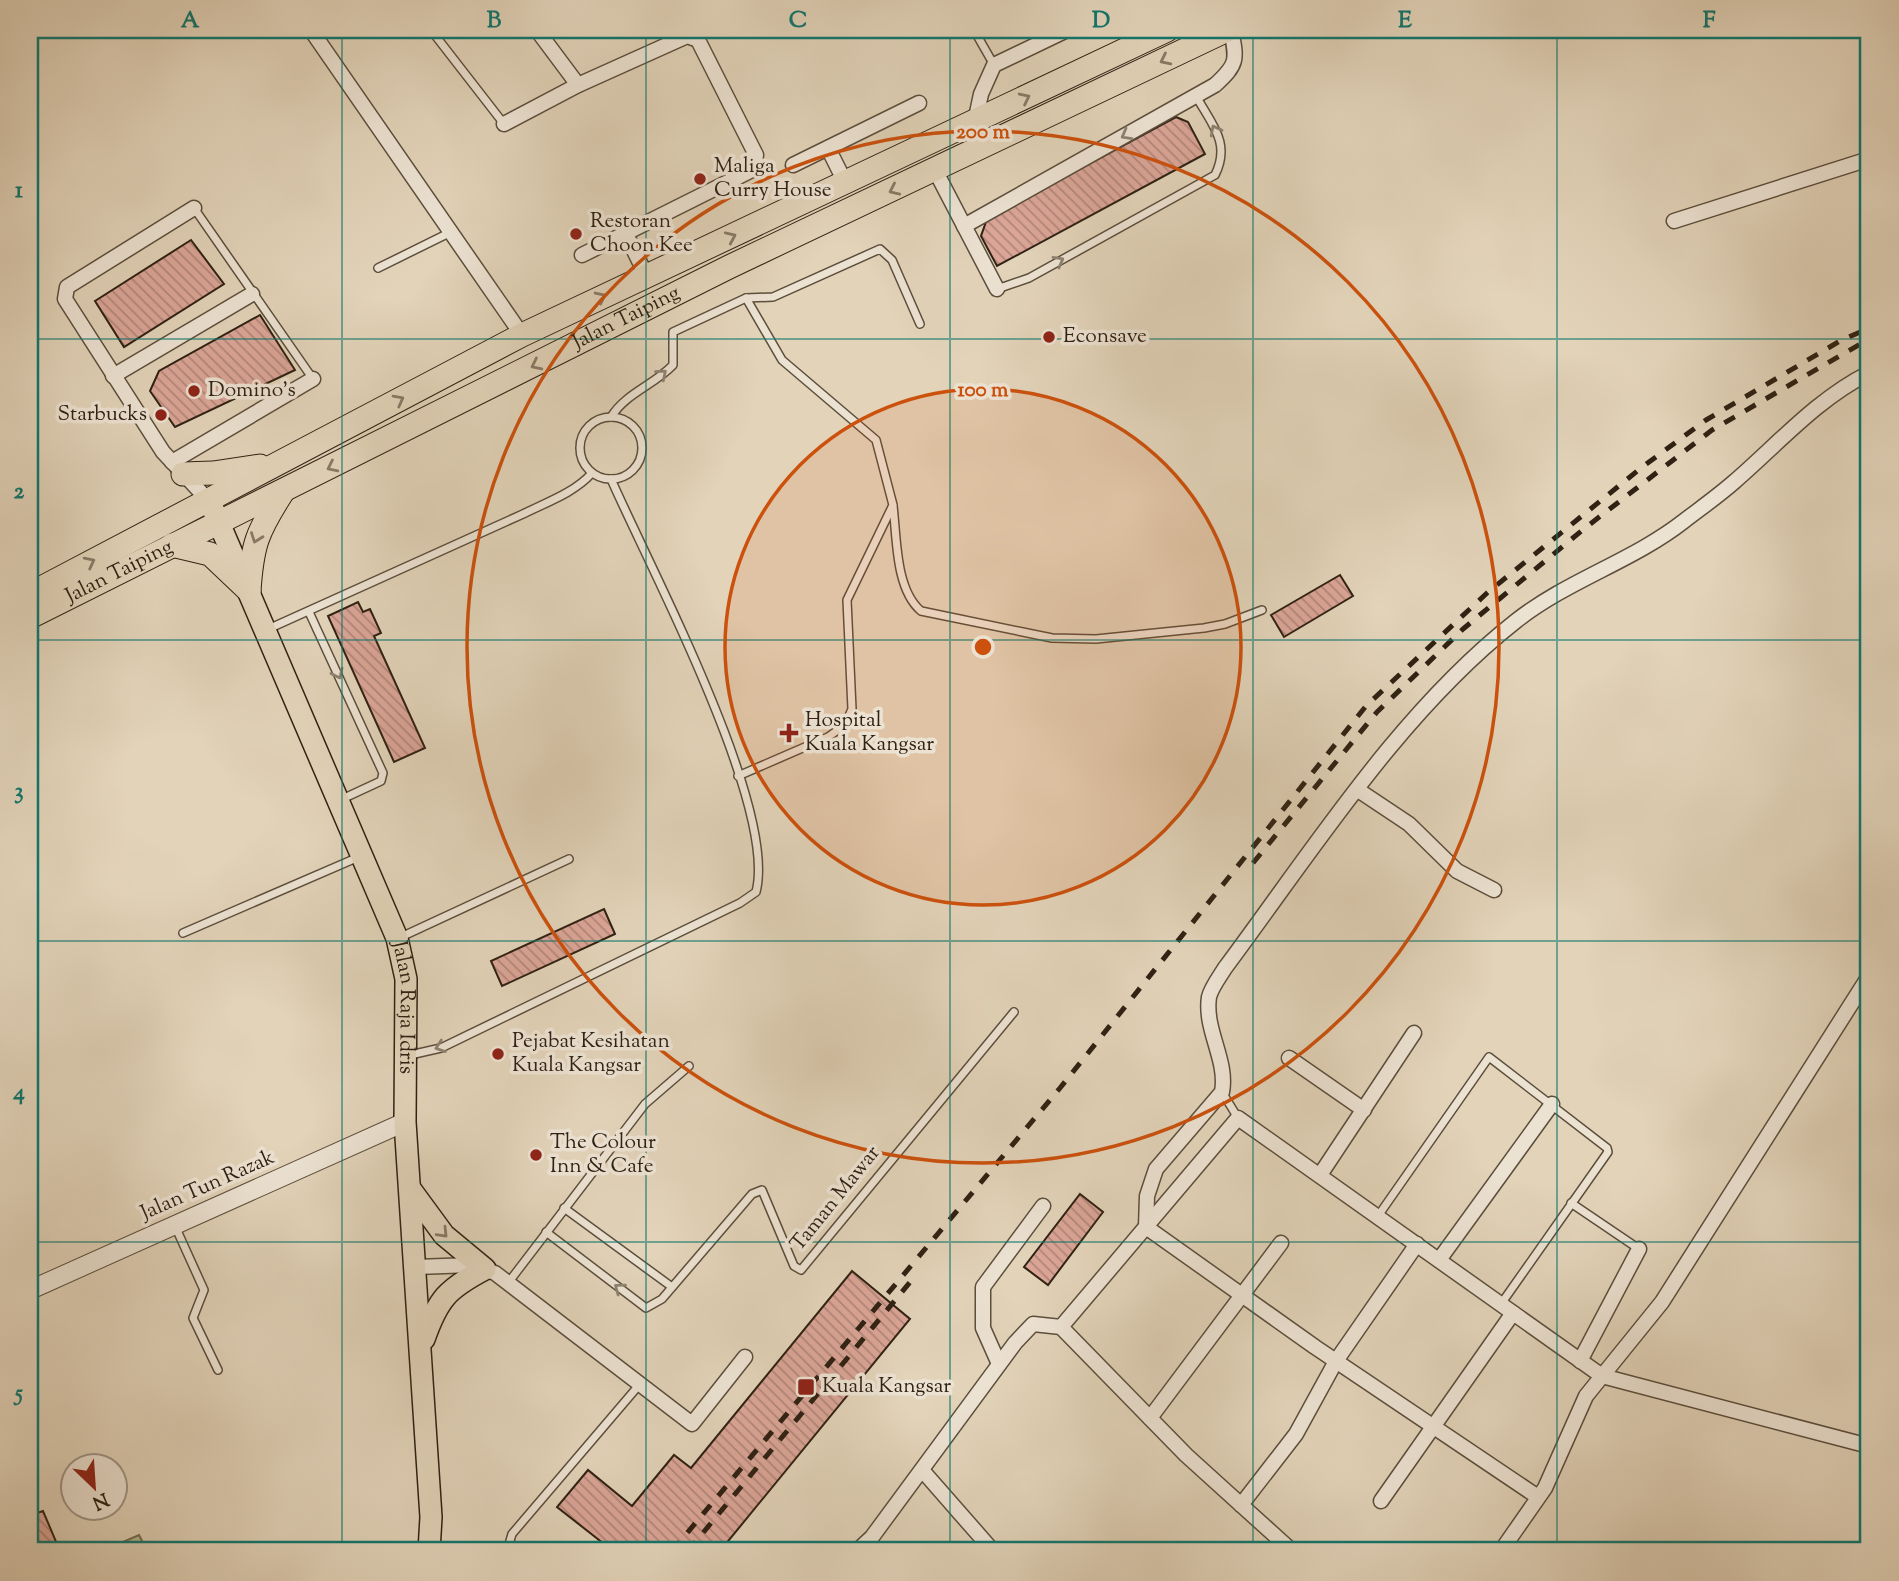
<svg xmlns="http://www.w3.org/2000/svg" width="1899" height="1581" font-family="'Sorts Mill Goudy',serif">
<defs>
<pattern id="building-back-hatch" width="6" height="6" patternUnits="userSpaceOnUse" patternTransform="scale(1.75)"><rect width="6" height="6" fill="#dba597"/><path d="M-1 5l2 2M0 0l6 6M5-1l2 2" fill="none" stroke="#b2867a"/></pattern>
</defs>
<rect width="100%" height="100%" fill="#e2d3b9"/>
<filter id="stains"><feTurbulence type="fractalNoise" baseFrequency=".00286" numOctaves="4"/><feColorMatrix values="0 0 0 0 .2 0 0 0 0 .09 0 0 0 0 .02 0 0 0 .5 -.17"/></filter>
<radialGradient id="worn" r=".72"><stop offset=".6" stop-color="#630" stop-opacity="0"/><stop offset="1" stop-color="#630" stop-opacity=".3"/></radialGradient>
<polygon fill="#b6bb8d" stroke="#726e50" stroke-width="2" points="139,1535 147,1551 102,1551"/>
<g fill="url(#building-back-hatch)" stroke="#2f2113" stroke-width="2">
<polygon points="1176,117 1188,122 1205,154 997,266 981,236 987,219"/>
<polygon points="191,240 224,284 124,347 95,301"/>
<polygon points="260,315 295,370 175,427 150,391 159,371"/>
<polygon points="1340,575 1353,596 1284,637 1271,615"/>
<polygon points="358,602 363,612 370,609 381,633 374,636 425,748 394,762 328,616"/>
<polygon points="604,909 615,934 502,986 491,961"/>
<polygon points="1080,1194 1103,1212 1048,1285 1024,1267"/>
<polygon points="852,1271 910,1319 720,1551 613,1551 557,1507 588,1470 632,1506 674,1455 691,1468"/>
<polygon points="30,1504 34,1514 43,1511 60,1551 30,1551"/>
</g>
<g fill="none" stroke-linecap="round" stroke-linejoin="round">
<g stroke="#5c4e3c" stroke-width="10">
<g id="service">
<polyline points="431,30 504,124"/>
<polyline points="974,30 994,65"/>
<polyline points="194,208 313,379"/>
<polyline points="378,268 451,232"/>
<path d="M997 289 1029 278 1215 175C1231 143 1212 125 1196 96"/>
<path d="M611 417C626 393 654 385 673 365V332L746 298 773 297 880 249 892 260 920 324"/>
<circle cx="611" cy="448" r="31"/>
<path d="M893 506C897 537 895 589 921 611L1052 638 1096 639 1204 628 1225 624 1262 610"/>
<polyline points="309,612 383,773 381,781 340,800"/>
<path d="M266 630 523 514C547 502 574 493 592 473"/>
<polyline points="738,776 828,737 845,725 852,709 847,600 893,505 876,440 782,360 746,298"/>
<polyline points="183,933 361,856"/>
<polyline points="401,937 569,859"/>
<path d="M410 1055 441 1048 740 903 756 892C778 807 649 566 611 479"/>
<polyline points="1222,1092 1238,1118"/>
<polyline points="1571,1203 1639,1249"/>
<polyline points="564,1208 672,1287"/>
<polyline points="1378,1216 1489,1057 1607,1148 1608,1152 1501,1304"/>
<polyline points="175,1226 204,1290 193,1318 218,1370"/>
<polyline points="546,1232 646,1308 662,1299 752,1194 762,1190 794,1266 801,1270 1014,1012"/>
<polyline points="508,1283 645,1104 689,1066"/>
<polyline points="507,1551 512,1534 640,1384"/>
</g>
</g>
<g stroke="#5c4e3c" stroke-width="17">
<g id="minor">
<polyline points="311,30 522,335"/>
<polyline points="537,30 578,85"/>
<polyline points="975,122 981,94 994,65 1067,30"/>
<polyline points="504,124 578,85 687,36 698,40 756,155 754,169 582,255"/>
<polyline points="828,148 846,184"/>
<polyline points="793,165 919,103"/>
<polyline points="935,170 997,289"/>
<polyline points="194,208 67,287 65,299 163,452 209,501"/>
<polyline points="1674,221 1869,159"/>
<path d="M964 226 1215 85C1238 64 1237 60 1231 30"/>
<polyline points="626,234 646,275"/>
<polyline points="113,376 252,294"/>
<polyline points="172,462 313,379"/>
<polyline points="1358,790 1409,824 1457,871 1494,890"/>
<polyline points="1289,1058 1364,1110"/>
<polyline points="1320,1175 1414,1033"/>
<polyline points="1439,1260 1552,1104"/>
<polyline points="416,1267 472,1265 495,1273 692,1424 745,1357"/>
<polyline points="1061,1327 1238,1118 1602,1376 1869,1446"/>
<polyline points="1580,1361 1639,1249"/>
<polyline points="999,1364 983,1328 983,1287 1043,1206"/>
<polyline points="1150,1418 1281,1243"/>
<polyline points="922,1470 993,1551"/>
<path d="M1538 1497 1315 1347 1146 1227 1147 1196 1156 1169 1222 1092C1228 1060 1204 1030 1209 997 1211 988 1220 976 1225 968 1313 850 1400 712 1516 621 1568 580 1633 561 1684 521 1701 508 1718 496 1734 482 1778 444 1817 399 1869 373"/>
<polyline points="1381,1501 1513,1313"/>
<polyline points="1241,1505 1296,1434 1336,1361 1417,1244"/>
<polyline points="857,1551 872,1537 1015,1343 1033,1324 1061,1327 1186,1455 1292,1551"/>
<polyline points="1501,1551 1545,1488 1586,1396 1662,1302 1869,976"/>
</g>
</g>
<g stroke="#5c4e3c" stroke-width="20">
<polyline id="tertiary" points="30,1290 405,1122"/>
</g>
<g stroke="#2f2113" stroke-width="24">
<g id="primary">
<path id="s1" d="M213 509 397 938 406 979 405 1122 431 1517 429 1551"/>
<path d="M411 1190 444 1235 485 1269C447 1289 438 1299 424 1339"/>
</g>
</g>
<g stroke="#2f2113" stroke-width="25">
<g id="trunk">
<polyline points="183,474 213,473 260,466"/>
<polyline points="172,545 210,554 249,591"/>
<path d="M249 591C252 545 257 532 282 493"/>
<polyline points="30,594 522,335 1167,30"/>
<path id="s2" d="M30 617 729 267 1227 30"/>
</g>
</g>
<use href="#service" stroke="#ece2d2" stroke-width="7"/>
<use href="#minor" stroke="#ece2d2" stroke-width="14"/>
<use href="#tertiary" stroke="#ece2d2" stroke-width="18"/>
<use href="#primary" stroke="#e2d3b9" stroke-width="21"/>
<use href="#trunk" stroke="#e2d3b9" stroke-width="23"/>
<g stroke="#2f2113" stroke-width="5" stroke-dasharray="12 12" stroke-linecap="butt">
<polyline points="1253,863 1377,712 1463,629 1585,528 1712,430 1869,339"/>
<polyline points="672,1551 1060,1088 1366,706 1487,593 1641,468 1706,420 1840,341 1869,328"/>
<polyline points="688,1551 916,1275"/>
</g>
</g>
<defs><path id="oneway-chevron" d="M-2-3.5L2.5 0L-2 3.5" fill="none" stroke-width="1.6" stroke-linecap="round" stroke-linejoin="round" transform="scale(1.75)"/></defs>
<g stroke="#887a66">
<use href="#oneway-chevron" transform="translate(1165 60) rotate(154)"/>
<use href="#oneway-chevron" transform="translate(1025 98) rotate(-26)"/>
<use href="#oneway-chevron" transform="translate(894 190) rotate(155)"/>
<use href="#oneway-chevron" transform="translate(731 237) rotate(-24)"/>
<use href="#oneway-chevron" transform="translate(601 297) rotate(-26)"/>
<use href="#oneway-chevron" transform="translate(536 365) rotate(154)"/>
<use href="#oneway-chevron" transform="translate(399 400) rotate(-28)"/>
<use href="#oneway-chevron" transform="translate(332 467) rotate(154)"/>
<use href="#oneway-chevron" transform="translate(256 538) rotate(110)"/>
<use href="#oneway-chevron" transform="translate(90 562) rotate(-27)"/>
<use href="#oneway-chevron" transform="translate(443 1233) rotate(46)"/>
</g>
<g stroke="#8e8272">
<use href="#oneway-chevron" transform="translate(1215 130) rotate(-118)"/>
<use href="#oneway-chevron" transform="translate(1126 135) rotate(151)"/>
<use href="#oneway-chevron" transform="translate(1059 261) rotate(-29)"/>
<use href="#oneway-chevron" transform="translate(662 374) rotate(-40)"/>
<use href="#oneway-chevron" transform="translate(338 674) rotate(65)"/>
<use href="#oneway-chevron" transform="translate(440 1047) rotate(161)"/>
<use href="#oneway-chevron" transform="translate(619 1288) rotate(-143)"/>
</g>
<path fill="none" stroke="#0f766e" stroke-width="2" stroke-opacity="0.55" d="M342 30V1551M646 30V1551M950 30V1551M1253 30V1551M1557 30V1551M30 339H1869M30 640H1869M30 941H1869M30 1242H1869"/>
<circle cx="983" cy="647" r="258" fill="#cc510d" fill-opacity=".12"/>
<g fill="none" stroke="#cc510d" stroke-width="3.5">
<circle cx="983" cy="647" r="258"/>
<circle cx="983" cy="647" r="516"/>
</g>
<g fill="#8f2418" stroke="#ece2d2" stroke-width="2.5">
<circle cx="700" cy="179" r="7"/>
<circle cx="576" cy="234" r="7"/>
<circle cx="1049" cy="337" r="7"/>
<circle cx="194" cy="391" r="7"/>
<circle cx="161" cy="415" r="7"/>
<path d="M785.5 722.5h7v7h7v7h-7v7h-7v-7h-7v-7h7z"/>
<circle cx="498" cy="1054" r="7"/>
<circle cx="536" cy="1155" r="7"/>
<rect x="797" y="1378" width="18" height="18" rx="3.5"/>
</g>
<g text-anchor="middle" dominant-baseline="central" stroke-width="7" stroke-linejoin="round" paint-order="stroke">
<g font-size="21" fill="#2f2113" stroke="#ece2d2" text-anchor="start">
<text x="714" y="167">Maliga<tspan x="714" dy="24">Curry House</tspan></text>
<text x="590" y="222">Restoran<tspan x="590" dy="24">Choon Kee</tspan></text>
<text x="1063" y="337">Econsave</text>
<text x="208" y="391">Domino's</text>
<text x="147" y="415" text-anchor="end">Starbucks</text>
<text x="805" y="721">Hospital<tspan x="805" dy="24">Kuala Kangsar</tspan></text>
<text x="512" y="1042">Pejabat Kesihatan<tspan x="512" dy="24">Kuala Kangsar</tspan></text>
<text x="550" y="1143">The Colour<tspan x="550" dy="24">Inn &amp; Cafe</tspan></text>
<text x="822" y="1387">Kuala Kangsar</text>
</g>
<g font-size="21" fill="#2f2113" stroke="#ece2d2">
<text stroke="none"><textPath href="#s2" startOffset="667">Jalan Taiping</textPath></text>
<text stroke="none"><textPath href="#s2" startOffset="100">Jalan Taiping</textPath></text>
<text stroke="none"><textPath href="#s1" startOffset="537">Jalan Raja Idris</textPath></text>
<text transform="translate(208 1186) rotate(-24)">Jalan Tun Razak</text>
<text transform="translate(836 1199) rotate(-51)">Taman Mawar</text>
</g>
</g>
<circle cx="983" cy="647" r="10" fill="#cc510d" stroke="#ece2d2" stroke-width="3.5"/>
<g font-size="21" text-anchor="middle" font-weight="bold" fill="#cc510d" stroke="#ece2d2" stroke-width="7" stroke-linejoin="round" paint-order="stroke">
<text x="983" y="138">200 m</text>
<text x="983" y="396">100 m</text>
</g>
<rect width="1899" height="1581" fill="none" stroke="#e2d3b9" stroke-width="77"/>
<g transform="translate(94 1487) rotate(155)"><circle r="33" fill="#ece2d2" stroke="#a09586" stroke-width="2"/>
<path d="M0-5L12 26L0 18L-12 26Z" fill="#8f2418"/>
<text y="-10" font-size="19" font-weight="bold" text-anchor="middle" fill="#2f2113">N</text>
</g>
<rect x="38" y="38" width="1822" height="1504" fill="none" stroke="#0f766e" stroke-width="2.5"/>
<g font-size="23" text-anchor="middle" font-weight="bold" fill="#0f766e">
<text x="190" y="27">A</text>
<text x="494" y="27">B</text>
<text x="798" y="27">C</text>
<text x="1101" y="27">D</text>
<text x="1405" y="27">E</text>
<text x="1709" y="27">F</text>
<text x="19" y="197">1</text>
<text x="19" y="498">2</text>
<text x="19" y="798">3</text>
<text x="19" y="1099">4</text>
<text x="19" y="1400">5</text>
</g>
<rect width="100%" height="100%" filter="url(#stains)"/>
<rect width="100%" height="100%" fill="url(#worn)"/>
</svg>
